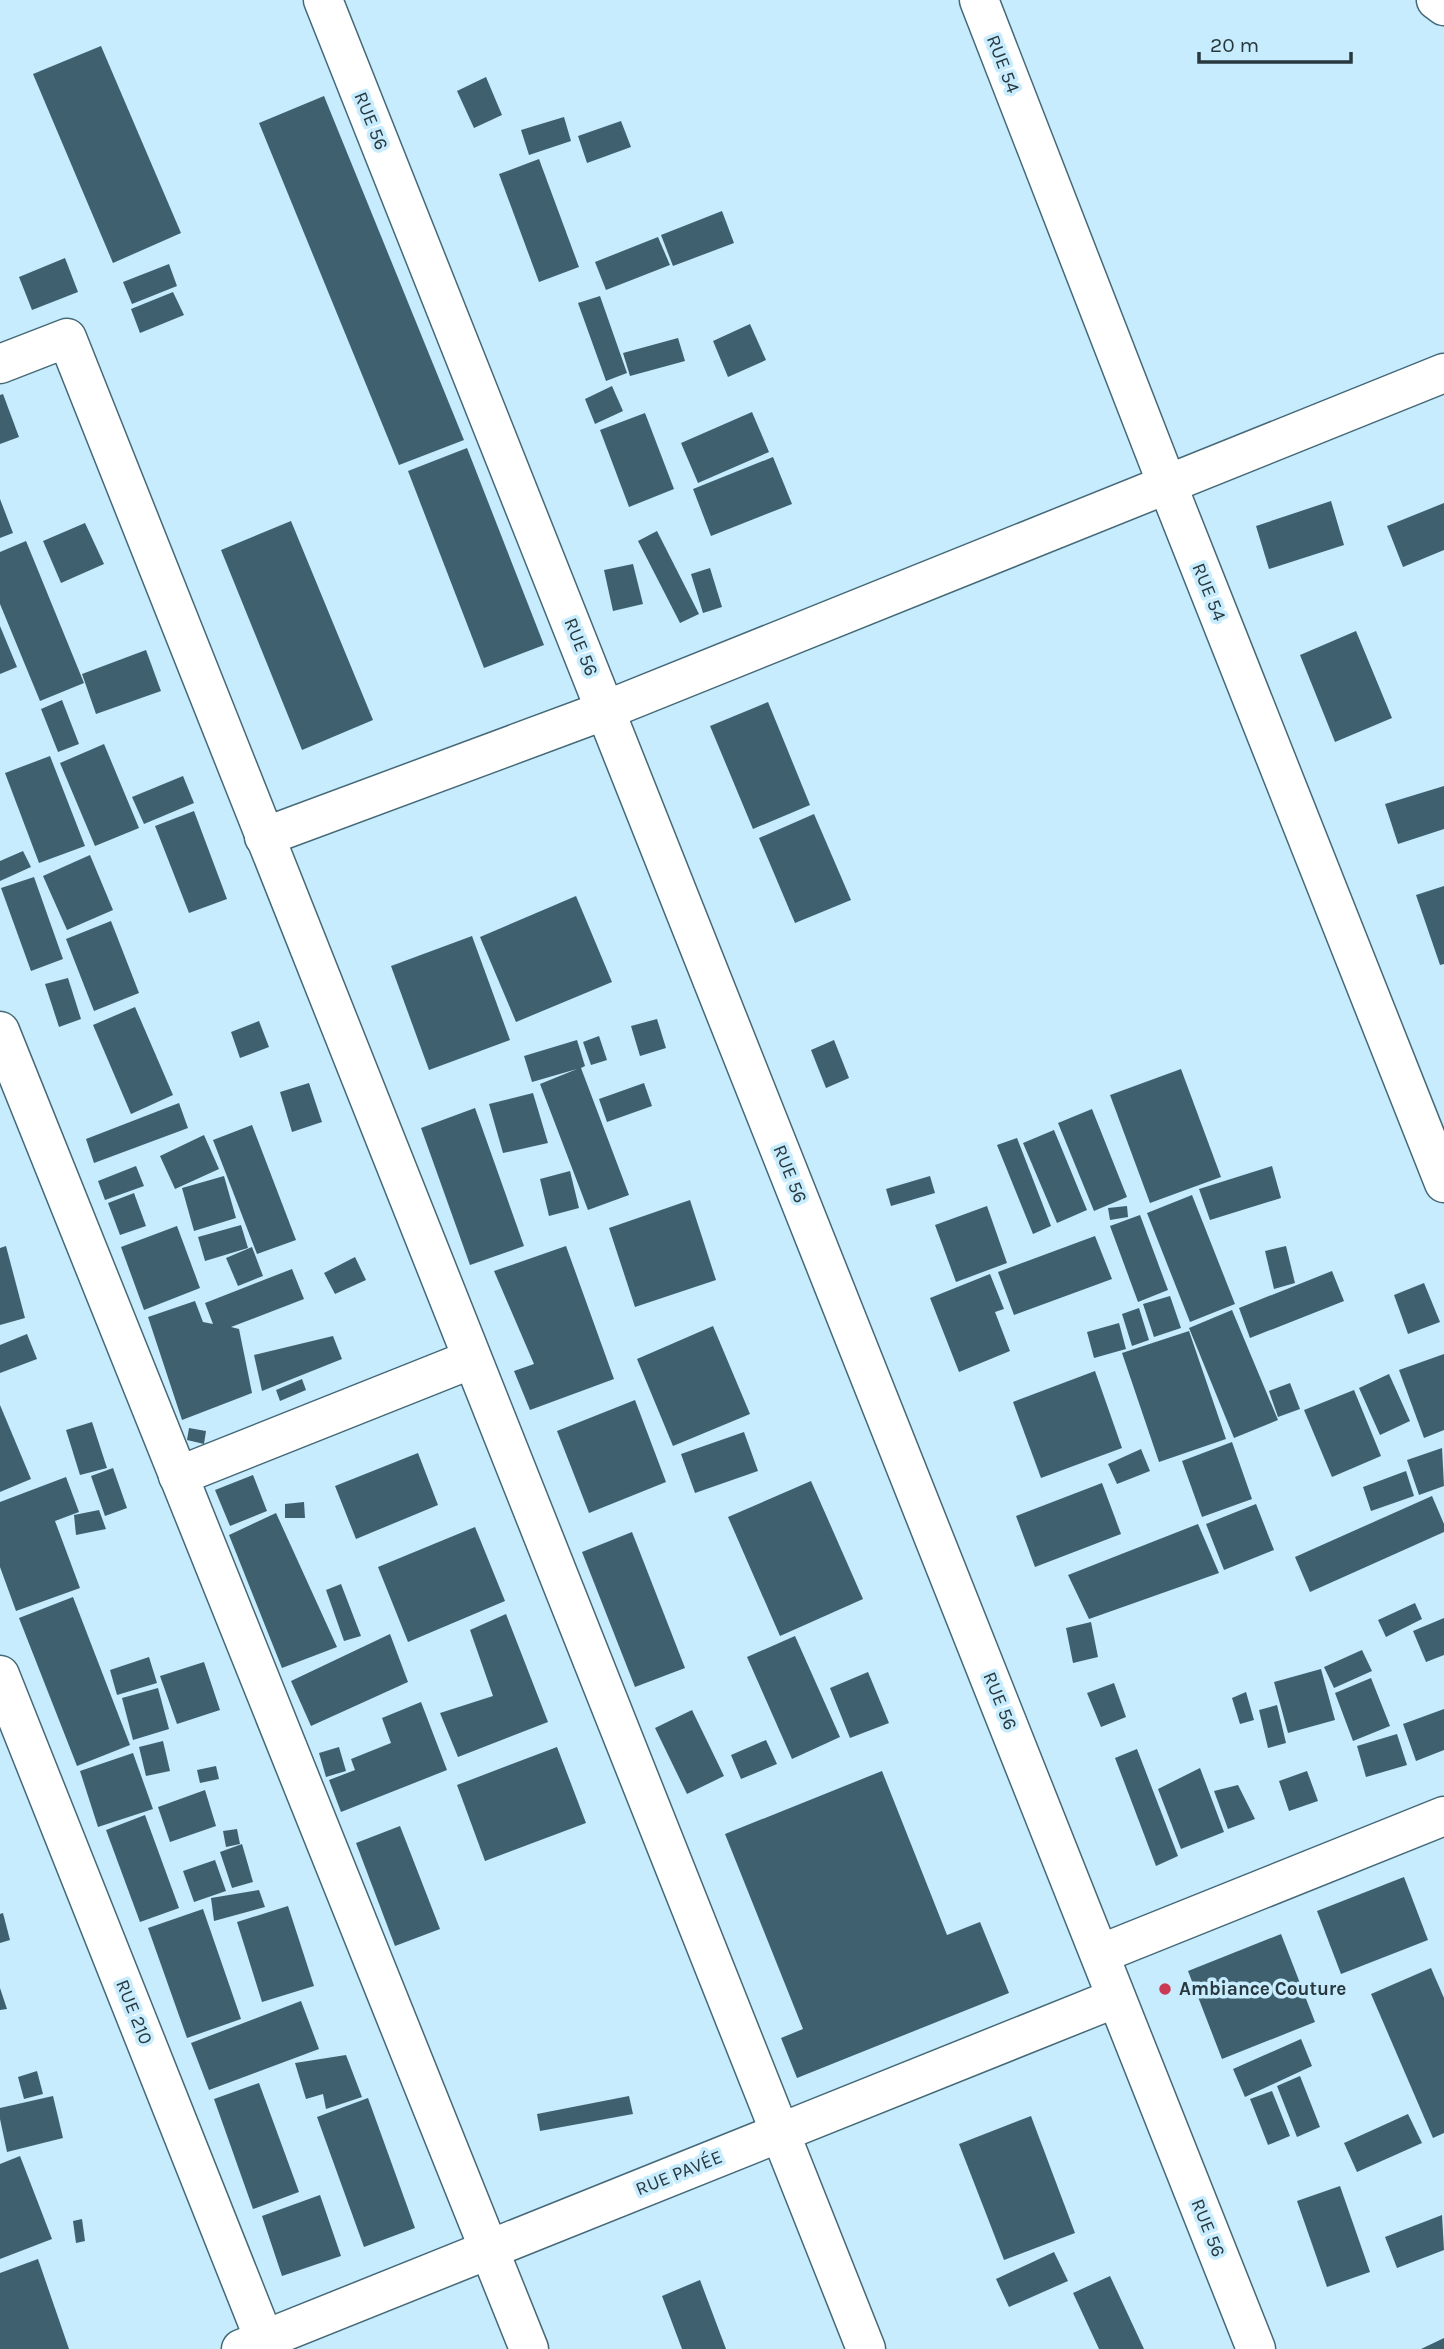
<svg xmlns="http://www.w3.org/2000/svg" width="1444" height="2349" font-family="Karla,sans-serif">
<rect width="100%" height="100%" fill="#c6ecfd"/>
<g fill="#3f616f">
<polygon points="101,46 181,233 113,263 33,74"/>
<polygon points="486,77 502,115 474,128 457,91"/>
<polygon points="324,96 464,440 399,465 259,123"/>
<polygon points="564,117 571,141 529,155 521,130"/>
<polygon points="621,121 631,147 587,163 578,136"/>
<polygon points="539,159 579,267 539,282 499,174"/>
<polygon points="722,211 734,243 673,266 661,235"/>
<polygon points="658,237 670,265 606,290 595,262"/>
<polygon points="65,258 78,292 32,310 19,277"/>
<polygon points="169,264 177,286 132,304 123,282"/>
<polygon points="173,292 184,315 140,333 131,309"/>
<polygon points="600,296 627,373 606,381 578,303"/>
<polygon points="750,324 766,360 728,377 713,341"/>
<polygon points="678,338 685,361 630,376 623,353"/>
<polygon points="612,386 623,411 595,424 585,399"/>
<polygon points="3,394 19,437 0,444 0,395"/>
<polygon points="752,412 769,452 698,483 681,443"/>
<polygon points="645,413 674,489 629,507 600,430"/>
<polygon points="467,448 544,645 484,668 408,471"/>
<polygon points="773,457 792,504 711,536 693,489"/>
<polygon points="0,499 13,533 0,538"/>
<polygon points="1331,501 1344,545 1269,569 1256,526"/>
<polygon points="1444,503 1444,550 1403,567 1387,526"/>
<polygon points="291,521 373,720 302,750 221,550"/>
<polygon points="85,523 104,564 61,583 43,541"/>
<polygon points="657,531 699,614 680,623 638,541"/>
<polygon points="26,541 84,683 40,701 0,604 0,552"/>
<polygon points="633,564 643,604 613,611 604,570"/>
<polygon points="710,568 722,607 703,613 691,574"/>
<polygon points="0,626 17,667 0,674"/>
<polygon points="1356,631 1392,718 1335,742 1300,655"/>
<polygon points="146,650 161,691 96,714 82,674"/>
<polygon points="62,700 79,744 58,752 41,709"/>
<polygon points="768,702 810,805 753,829 710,726"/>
<polygon points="104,744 139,828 95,846 60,763"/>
<polygon points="50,756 85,846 39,863 5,773"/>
<polygon points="183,776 194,803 144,824 132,797"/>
<polygon points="1444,786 1444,829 1398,844 1385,804"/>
<polygon points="194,811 227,899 189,913 155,826"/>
<polygon points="814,814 851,900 795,923 759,838"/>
<polygon points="23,851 31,867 0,881 0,861"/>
<polygon points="90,855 113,910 67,930 43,876"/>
<polygon points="34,877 63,959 31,971 1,888"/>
<polygon points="1444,886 1444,964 1440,965 1416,895"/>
<polygon points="576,896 612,982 516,1022 480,937"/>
<polygon points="111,921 139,993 94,1011 66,939"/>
<polygon points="472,936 510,1040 429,1070 391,966"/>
<polygon points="68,978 81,1019 59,1027 45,984"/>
<polygon points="135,1007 173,1095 131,1114 93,1025"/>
<polygon points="657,1019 666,1048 640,1056 631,1026"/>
<polygon points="259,1021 269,1047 240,1058 231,1032"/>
<polygon points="599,1036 607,1060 591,1065 583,1042"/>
<polygon points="577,1040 585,1066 581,1068 629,1195 588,1210 540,1084 577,1069 532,1082 524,1056"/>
<polygon points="834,1040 849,1078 826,1088 811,1050"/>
<polygon points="1181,1069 1221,1177 1150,1203 1110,1095"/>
<polygon points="309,1083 322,1122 292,1132 280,1092"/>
<polygon points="644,1083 652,1106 607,1122 599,1099"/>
<polygon points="533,1093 548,1143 503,1153 489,1104"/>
<polygon points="179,1103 188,1128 94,1163 86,1139"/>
<polygon points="475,1108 524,1246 470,1265 421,1128"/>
<polygon points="1092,1109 1127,1197 1094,1211 1058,1123"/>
<polygon points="252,1125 296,1240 257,1254 213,1140"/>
<polygon points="1054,1130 1087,1210 1057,1223 1023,1143"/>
<polygon points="204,1135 219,1169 175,1189 160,1156"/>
<polygon points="1017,1138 1051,1226 1033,1234 997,1145"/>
<polygon points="136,1166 144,1186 105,1200 98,1181"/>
<polygon points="1272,1166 1281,1198 1210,1220 1199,1189"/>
<polygon points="570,1171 579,1208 549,1216 540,1179"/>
<polygon points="224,1176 236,1218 194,1231 182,1188"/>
<polygon points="930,1176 935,1193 891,1206 886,1189"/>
<polygon points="134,1193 146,1226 120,1235 108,1203"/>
<polygon points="1192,1195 1235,1304 1190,1322 1147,1213"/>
<polygon points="690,1200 716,1280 635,1307 609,1228"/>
<polygon points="987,1206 1007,1263 956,1282 935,1225"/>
<polygon points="1127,1206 1128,1217 1110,1220 1108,1208"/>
<polygon points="1140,1215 1168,1290 1138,1302 1110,1226"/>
<polygon points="241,1225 248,1248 205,1261 198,1237"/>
<polygon points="177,1226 200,1288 144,1310 121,1247"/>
<polygon points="1095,1236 1112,1279 1014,1315 998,1272"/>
<polygon points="6,1246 25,1318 0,1325 0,1248"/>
<polygon points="566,1246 614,1379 530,1410 514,1371 534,1364 494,1271"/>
<polygon points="1286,1246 1295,1283 1274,1289 1265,1251"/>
<polygon points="252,1247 263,1276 238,1286 226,1258"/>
<polygon points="355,1257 366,1280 335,1294 324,1273"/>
<polygon points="292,1269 304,1299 231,1327 239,1329 252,1393 182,1420 148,1317 195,1301 203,1322 213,1324 205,1303"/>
<polygon points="1332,1271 1344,1301 1250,1338 1239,1308"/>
<polygon points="990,1274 1004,1309 995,1312 1010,1351 959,1372 930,1298"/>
<polygon points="1424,1283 1440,1322 1408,1334 1394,1295"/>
<polygon points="1170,1296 1181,1328 1154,1337 1143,1304"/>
<polygon points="1139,1308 1149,1340 1132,1346 1122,1314"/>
<polygon points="1232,1310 1278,1420 1234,1438 1189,1328"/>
<polygon points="1119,1323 1126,1349 1094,1358 1087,1332"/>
<polygon points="713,1326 750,1414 673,1446 637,1359"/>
<polygon points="1189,1331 1226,1439 1159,1462 1122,1353"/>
<polygon points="27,1334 37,1359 0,1373 0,1345"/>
<polygon points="333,1336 342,1359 262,1391 254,1355"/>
<polygon points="1444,1354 1444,1430 1424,1438 1399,1370"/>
<polygon points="1095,1371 1122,1448 1041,1478 1013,1402"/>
<polygon points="1389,1374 1410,1421 1380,1435 1359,1388"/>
<polygon points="302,1379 306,1390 280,1401 276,1390"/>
<polygon points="1290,1383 1300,1409 1278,1417 1269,1391"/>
<polygon points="1354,1390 1381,1456 1332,1477 1304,1410"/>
<polygon points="635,1400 666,1482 589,1513 557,1431"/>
<polygon points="0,1405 31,1479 0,1492"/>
<polygon points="92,1422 107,1468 80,1475 66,1430"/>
<polygon points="189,1428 206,1431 204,1444 187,1440"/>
<polygon points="744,1432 758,1471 695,1493 681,1454"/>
<polygon points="1232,1442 1252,1499 1202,1517 1182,1461"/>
<polygon points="1442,1448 1444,1486 1419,1495 1407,1460"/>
<polygon points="1141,1449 1150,1471 1117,1484 1108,1464"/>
<polygon points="418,1453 438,1505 356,1539 335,1486"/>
<polygon points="113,1468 127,1508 105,1516 91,1476"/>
<polygon points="1406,1471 1414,1496 1371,1511 1363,1487"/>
<polygon points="253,1475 267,1511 230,1526 215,1490"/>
<polygon points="66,1477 79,1512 55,1521 80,1588 16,1611 0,1567 0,1502"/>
<polygon points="811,1481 863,1599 780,1636 728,1517"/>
<polygon points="1102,1483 1121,1534 1035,1567 1016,1516"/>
<polygon points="1432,1496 1444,1524 1444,1532 1310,1592 1295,1557"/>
<polygon points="304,1502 305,1518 285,1518 285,1504"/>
<polygon points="1256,1504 1274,1550 1224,1570 1206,1524"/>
<polygon points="99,1510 106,1529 76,1535 74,1515"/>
<polygon points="276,1513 337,1647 282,1668 229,1535"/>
<polygon points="1198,1524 1219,1573 1089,1619 1068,1575"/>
<polygon points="475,1527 505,1601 408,1642 378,1567"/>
<polygon points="632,1532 685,1668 635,1687 582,1552"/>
<polygon points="341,1584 361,1636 344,1641 326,1590"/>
<polygon points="73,1597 130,1745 77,1766 19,1618"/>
<polygon points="1415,1603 1422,1619 1386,1637 1378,1620"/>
<polygon points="506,1614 548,1722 458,1757 440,1713 493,1696 470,1630"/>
<polygon points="1444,1618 1444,1655 1426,1662 1413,1631"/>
<polygon points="1091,1622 1098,1657 1073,1663 1066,1628"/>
<polygon points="390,1634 408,1682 311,1726 291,1681"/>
<polygon points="795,1636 840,1737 792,1759 747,1657"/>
<polygon points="1362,1650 1372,1671 1334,1688 1324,1667"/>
<polygon points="149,1657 157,1683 117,1695 110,1670"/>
<polygon points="204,1662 220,1710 177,1724 160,1676"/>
<polygon points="1321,1669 1335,1720 1288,1733 1274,1682"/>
<polygon points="868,1672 889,1723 850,1738 830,1688"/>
<polygon points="1371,1678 1390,1726 1353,1741 1335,1693"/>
<polygon points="1114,1683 1126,1717 1101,1727 1087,1693"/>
<polygon points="158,1688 169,1729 133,1740 122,1698"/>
<polygon points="1246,1692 1254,1720 1240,1724 1232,1698"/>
<polygon points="421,1702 447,1770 341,1812 329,1780 355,1770 351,1759 391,1743 382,1718"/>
<polygon points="1277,1705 1286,1743 1268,1748 1259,1710"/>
<polygon points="1444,1709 1444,1750 1416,1761 1403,1724"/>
<polygon points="692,1710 724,1776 687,1794 655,1728"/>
<polygon points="1397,1734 1407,1765 1366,1777 1357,1746"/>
<polygon points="766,1740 777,1764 741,1779 731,1755"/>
<polygon points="163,1741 170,1771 146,1776 139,1747"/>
<polygon points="339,1747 346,1771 326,1777 319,1753"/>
<polygon points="557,1747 586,1823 485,1861 457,1785"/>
<polygon points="1137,1749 1178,1856 1156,1866 1115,1758"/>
<polygon points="133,1753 153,1809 98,1827 80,1771"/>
<polygon points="216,1766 219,1779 200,1783 197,1770"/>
<polygon points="1200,1768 1224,1832 1181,1849 1158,1789"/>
<polygon points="882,1771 947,1935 980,1922 1009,1993 797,2078 781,2038 803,2029 725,1834"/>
<polygon points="1307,1771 1318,1801 1289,1811 1279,1781"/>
<polygon points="1238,1785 1255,1819 1228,1829 1214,1791"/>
<polygon points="205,1790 216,1826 170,1842 158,1807"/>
<polygon points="145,1815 179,1908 140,1922 106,1830"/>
<polygon points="400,1826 440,1929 395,1946 356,1843"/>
<polygon points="237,1829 240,1844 226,1847 223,1831"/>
<polygon points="242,1844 253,1882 232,1888 220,1852"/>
<polygon points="215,1860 226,1891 194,1902 183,1871"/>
<polygon points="1404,1877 1428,1940 1341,1974 1317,1911"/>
<polygon points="259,1890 265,1907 214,1921 211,1898"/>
<polygon points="288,1906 314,1986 262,2002 237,1922"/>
<polygon points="203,1909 241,2019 187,2038 148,1928"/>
<polygon points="3,1913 10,1940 0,1943 0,1914"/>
<polygon points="1281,1934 1315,2022 1222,2059 1188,1971"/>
<polygon points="1431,1968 1444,1998 1444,2133 1433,2138 1371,1994"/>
<polygon points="0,1988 7,2009 0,2010"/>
<polygon points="301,2001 319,2049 209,2090 191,2043"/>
<polygon points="1301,2039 1312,2066 1245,2097 1233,2069"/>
<polygon points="346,2055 362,2097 326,2109 323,2094 306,2099 295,2063"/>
<polygon points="37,2071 43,2094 24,2099 18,2077"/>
<polygon points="1300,2076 1320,2127 1297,2137 1277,2086"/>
<polygon points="259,2083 299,2192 253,2209 214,2099"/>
<polygon points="1272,2091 1290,2136 1268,2145 1250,2099"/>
<polygon points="53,2096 63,2138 7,2152 0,2119 0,2108"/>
<polygon points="629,2096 633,2114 540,2131 537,2114"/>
<polygon points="368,2098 415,2228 364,2247 317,2117"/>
<polygon points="1408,2114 1422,2143 1357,2172 1344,2143"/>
<polygon points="1031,2116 1075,2233 1004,2260 959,2144"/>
<polygon points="20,2156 52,2239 0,2259 0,2164"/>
<polygon points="1340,2186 1370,2272 1327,2287 1297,2201"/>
<polygon points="320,2195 341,2256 282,2276 262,2216"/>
<polygon points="1442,2215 1444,2250 1397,2268 1385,2237"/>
<polygon points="82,2219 85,2241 76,2243 73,2221"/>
<polygon points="1054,2252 1068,2281 1009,2307 996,2279"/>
<polygon points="38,2259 69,2349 0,2349 0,2273"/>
<polygon points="1110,2276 1144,2349 1099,2349 1073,2293"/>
<polygon points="700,2280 726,2349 682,2349 662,2296"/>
<polygon points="1444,2338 1444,2349 1421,2349"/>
</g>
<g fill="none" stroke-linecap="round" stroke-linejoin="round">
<g stroke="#466977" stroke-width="41">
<g id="minor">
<polyline points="323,0 1256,2349"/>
<polyline points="979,0 1167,484 1444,1183"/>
<polyline points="1436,0 1444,6"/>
<polyline points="0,364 67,338 866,2349"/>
<polyline points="264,837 606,710 1444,373"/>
<polyline points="0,1031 529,2349"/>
<polyline points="178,1476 472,1359"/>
<polyline points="0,1675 268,2349"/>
<polyline points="1100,1954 1444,1816"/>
<polyline points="241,2349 1116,1998"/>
</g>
</g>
<use href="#minor" stroke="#fff" stroke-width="38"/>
</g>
<circle fill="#cb3a52" stroke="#c6ecfd" stroke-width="2.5" cx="1165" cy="1989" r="7"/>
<g text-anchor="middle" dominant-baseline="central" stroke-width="7" stroke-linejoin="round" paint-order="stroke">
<g font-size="19" fill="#29383f" stroke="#c6ecfd">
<text transform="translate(1003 64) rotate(69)">RUE 54</text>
<text transform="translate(371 121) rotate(68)">RUE 56</text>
<text transform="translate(1209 592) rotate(68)">RUE 54</text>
<text transform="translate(581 647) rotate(68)">RUE 56</text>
<text transform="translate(790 1174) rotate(68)">RUE 56</text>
<text transform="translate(1000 1701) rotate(68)">RUE 56</text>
<text transform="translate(134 2012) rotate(68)">RUE 210</text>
<text transform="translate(679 2173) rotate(-22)">RUE PAVÉE</text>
<text transform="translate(1208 2228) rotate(68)">RUE 56</text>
</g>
<g font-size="19" font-weight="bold" fill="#29383f" stroke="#c6ecfd" text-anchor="start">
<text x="1179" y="1989">Ambiance Couture</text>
</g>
</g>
<path d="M1199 52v10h152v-10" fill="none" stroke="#29383f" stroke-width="3.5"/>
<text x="1210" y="52" font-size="21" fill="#29383f" stroke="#c6ecfd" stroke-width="5" paint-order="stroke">20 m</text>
</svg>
